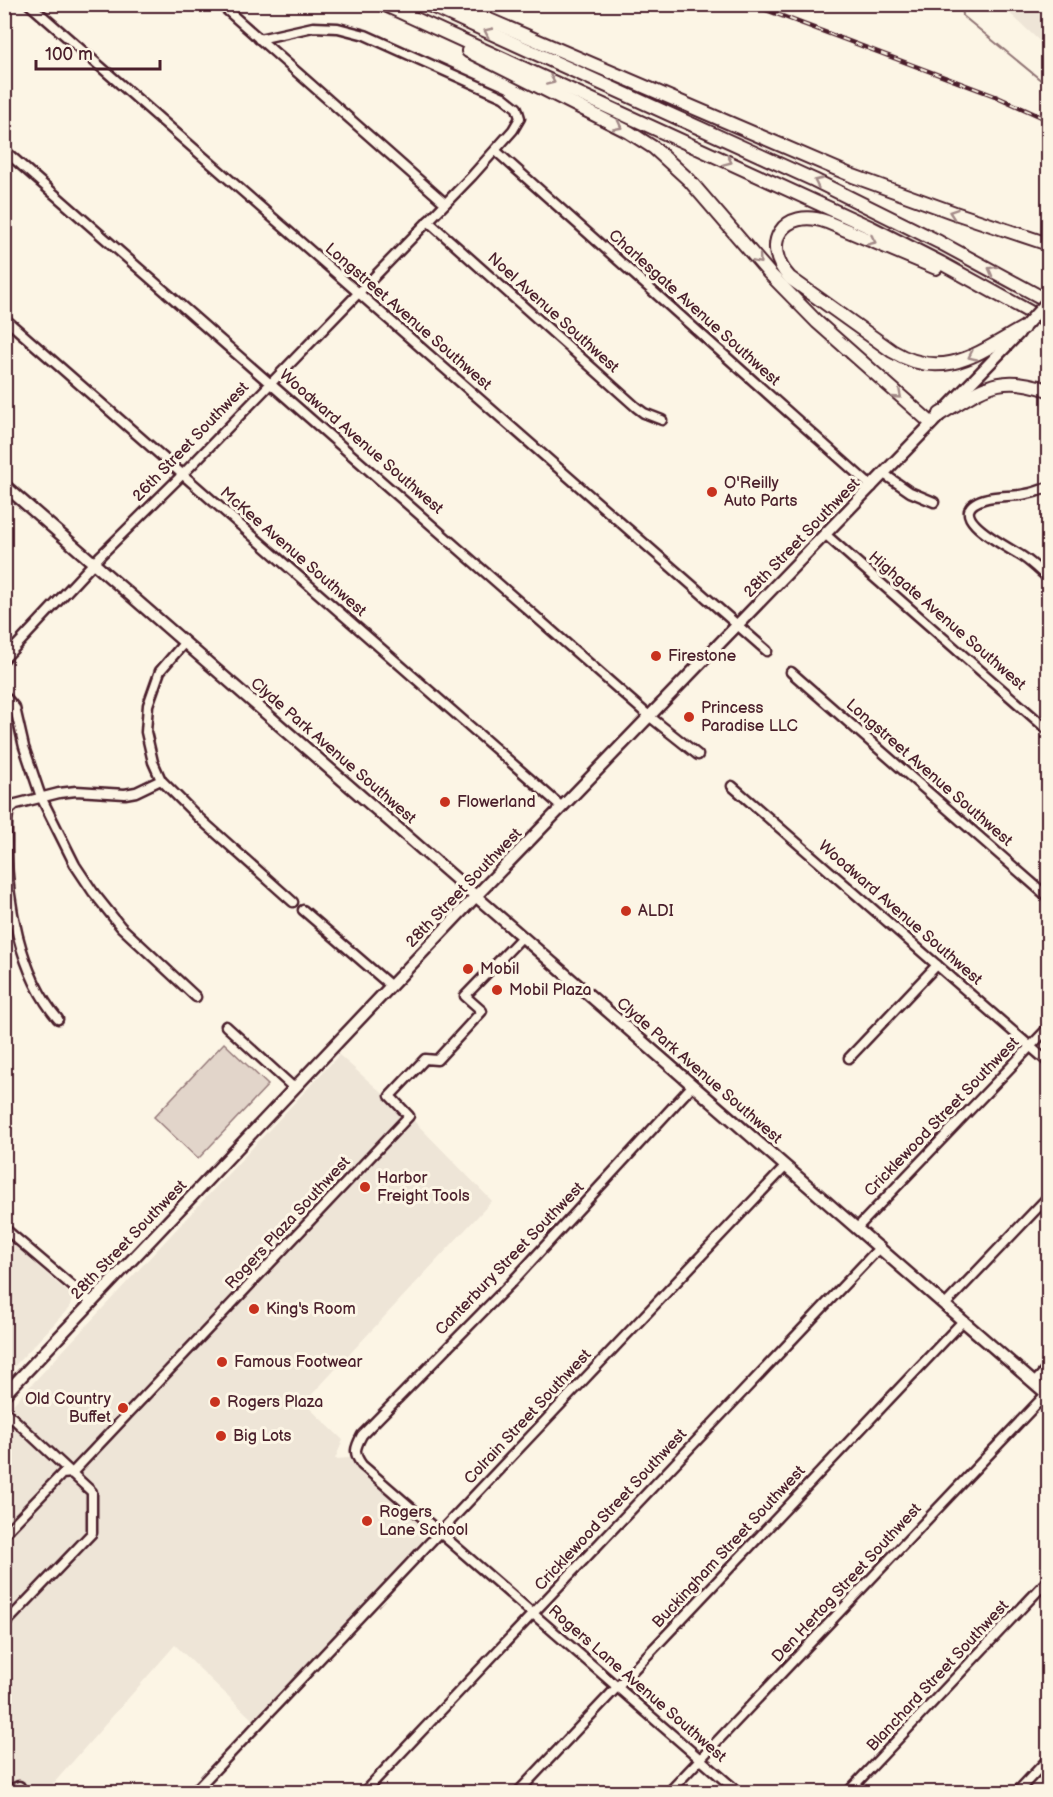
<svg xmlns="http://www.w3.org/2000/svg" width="1053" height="1797" font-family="'Balsamiq Sans',sans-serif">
<rect width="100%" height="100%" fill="#fcf5e5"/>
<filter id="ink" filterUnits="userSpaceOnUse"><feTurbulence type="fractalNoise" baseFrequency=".0167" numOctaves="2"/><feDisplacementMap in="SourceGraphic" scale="12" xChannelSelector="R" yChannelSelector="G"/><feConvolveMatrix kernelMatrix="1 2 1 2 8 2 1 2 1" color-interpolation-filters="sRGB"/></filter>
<g filter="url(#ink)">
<g fill="#eee5d7">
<polygon points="1001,5 1048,5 1048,49"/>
<polygon points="339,1055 414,1121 492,1201 304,1403 343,1440 335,1459 350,1458 422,1524 423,1541 253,1720 175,1645 46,1792 5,1792 4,1414"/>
<polygon points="5,1237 73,1297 69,1308 5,1376"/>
</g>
<polygon fill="#e2d5ca" stroke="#967a7a" stroke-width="1.5" points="224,1043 268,1085 198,1159 154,1117"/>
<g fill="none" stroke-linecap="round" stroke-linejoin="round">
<polyline stroke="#917474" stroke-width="2" points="962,4 963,16 1048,86"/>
<g stroke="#4a1f2b" stroke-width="13">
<g id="minor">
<polyline points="29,4 767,651"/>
<polyline points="220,4 445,203"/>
<polyline points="4,150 649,716 698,755"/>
<polyline points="496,151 872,487"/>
<polyline points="428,221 636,407 644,413 662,420"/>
<polyline points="4,318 562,807"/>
<polyline points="884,474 910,492 934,502"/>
<path d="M1048 487C1041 490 1034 493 1026 494 1013 497 997 495 984 499 938 514 1010 548 1023 557 1032 563 1040 571 1048 578"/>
<polyline points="826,535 1048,730"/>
<polyline points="185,642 160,671 148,705 146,732 153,762 161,780 198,817 293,902"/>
<polyline points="4,659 101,555 182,475 472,176 513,130 520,118 517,108 503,97 365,35 338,28 313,27 259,39"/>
<polyline points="791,672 1048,897"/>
<polyline points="4,695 15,708 24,747 41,797 75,865 93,892 121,927 196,997"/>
<polyline points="732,786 1048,1062"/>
<polyline points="303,910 391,986"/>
<path d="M58 1019C20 975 6 900 7 842 7 832 6 820 9 810L16 804 59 793 76 791 125 794 136 792 161 780"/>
<polyline points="226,1026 294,1088"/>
<polyline points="849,1058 937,965"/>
<path d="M693 1085 512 1282 362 1435C355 1448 353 1453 362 1465L738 1792"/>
<polyline points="4,1228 91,1302"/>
<polyline points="857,1228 1048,1028"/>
<polyline points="945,1305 1048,1197"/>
<polyline points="1034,1383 1048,1368"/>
<polyline points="4,1410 92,1492 92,1533 4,1625"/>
<polyline points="4,1534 62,1474 72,1473 409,1116 390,1096 425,1059 437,1060 482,1011 465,996 522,937"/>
<polyline points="194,1792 786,1166"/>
<polyline points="364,1792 880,1247"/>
<polyline points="518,1792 963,1321"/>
<polyline points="669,1792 1047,1393"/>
<polyline points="848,1792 1048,1580"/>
<polyline points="1017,1792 1048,1759"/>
</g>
</g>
<g stroke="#4a1f2b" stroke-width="15">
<g id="major">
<polyline points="4,485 1048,1395"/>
<polyline points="4,1395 476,896 1019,333"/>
<polyline points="7,1792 19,1787"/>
</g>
</g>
<g stroke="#4a1f2b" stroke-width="16">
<g id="highway">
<polyline points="383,4 872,228 941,263 1048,322"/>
<polyline points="427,4 814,180 939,242 1048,301"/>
<polyline points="452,4 853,176 955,213 1048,244"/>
<polyline points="468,51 629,132 654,148 689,180 769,273 817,322 931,423"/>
<path d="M936 268 827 222C783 206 759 245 790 278L892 351C943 382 978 353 1023 328"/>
<path d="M940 414C983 389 998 372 1048 390"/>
</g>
</g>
<use href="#minor" stroke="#fcf5e5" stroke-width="8"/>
<use href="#major" stroke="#fcf5e5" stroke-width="10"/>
<use href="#highway" stroke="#fcf5e5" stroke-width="12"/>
<g stroke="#4a1f2b" stroke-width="4.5">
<polyline id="rail" points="750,4 995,96 1048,120"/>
</g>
<use href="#rail" stroke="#fcf5e5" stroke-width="2" stroke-dasharray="7" stroke-linecap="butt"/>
<g stroke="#4a1f2b" stroke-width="15" stroke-linecap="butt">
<polyline id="major-bridge" points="1025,326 1048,301"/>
</g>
<use href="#major-bridge" stroke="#fcf5e5" stroke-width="10"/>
</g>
<defs><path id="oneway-chevron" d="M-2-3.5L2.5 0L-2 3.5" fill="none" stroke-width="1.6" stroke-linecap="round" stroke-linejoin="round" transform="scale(1.5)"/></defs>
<g stroke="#a38a88">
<use href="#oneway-chevron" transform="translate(488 32) rotate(-155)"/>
<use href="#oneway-chevron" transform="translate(551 81) rotate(24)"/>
<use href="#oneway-chevron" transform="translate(618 126) rotate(27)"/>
<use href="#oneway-chevron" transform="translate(728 161) rotate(24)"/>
<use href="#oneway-chevron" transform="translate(818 182) rotate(-155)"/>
<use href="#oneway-chevron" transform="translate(953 213) rotate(-161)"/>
<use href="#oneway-chevron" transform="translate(872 241) rotate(24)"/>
<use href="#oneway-chevron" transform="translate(758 260) rotate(50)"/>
<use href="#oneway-chevron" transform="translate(992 270) rotate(-151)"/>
<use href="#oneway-chevron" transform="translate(972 356) rotate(155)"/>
<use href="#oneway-chevron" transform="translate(898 395) rotate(41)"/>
</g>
</g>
<g fill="#c8321e" stroke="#fcf5e5" stroke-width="2">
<circle cx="712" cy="492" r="6"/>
<circle cx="656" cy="656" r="6"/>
<circle cx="689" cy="717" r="6"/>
<circle cx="445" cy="802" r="6"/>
<circle cx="626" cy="911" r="6"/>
<circle cx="468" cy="969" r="6"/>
<circle cx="497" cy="990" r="6"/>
<circle cx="365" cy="1187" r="6"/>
<circle cx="254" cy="1309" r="6"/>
<circle cx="222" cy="1362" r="6"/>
<circle cx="215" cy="1402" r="6"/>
<circle cx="123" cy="1408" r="6"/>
<circle cx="221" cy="1436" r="6"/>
<circle cx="367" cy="1521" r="6"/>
</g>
<g text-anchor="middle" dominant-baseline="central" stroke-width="6" stroke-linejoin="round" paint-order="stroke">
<g font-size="16" fill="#4a1f2b" stroke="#fcf5e5">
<text transform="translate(694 308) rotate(42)">Charlesgate Avenue Southwest</text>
<text transform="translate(553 313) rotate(42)">Noel Avenue Southwest</text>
<text transform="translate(408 317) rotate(41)">Longstreet Avenue Southwest</text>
<text transform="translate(191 442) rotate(-46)">26th Street Southwest</text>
<text transform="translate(361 442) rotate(41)">Woodward Avenue Southwest</text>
<text transform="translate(802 538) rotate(-46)">28th Street Southwest</text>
<text transform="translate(293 552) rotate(41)">McKee Avenue Southwest</text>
<text transform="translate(947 621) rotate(41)">Highgate Avenue Southwest</text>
<text transform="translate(333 751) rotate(41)">Clyde Park Avenue Southwest</text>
<text transform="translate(929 773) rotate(41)">Longstreet Avenue Southwest</text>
<text transform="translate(464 888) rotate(-46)">28th Street Southwest</text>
<text transform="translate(900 913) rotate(41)">Woodward Avenue Southwest</text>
<text transform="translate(699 1071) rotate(41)">Clyde Park Avenue Southwest</text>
<text transform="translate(942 1117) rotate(-46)">Cricklewood Street Southwest</text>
<text transform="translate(288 1223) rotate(-47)">Rogers Plaza Southwest</text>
<text transform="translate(129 1240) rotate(-46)">28th Street Southwest</text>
<text transform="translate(510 1259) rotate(-46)">Canterbury Street Southwest</text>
<text transform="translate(528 1417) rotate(-47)">Colrain Street Southwest</text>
<text transform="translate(611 1510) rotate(-47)">Cricklewood Street Southwest</text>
<text transform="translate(729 1547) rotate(-47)">Buckingham Street Southwest</text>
<text transform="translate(847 1583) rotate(-47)">Den Hertog Street Southwest</text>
<text transform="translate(938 1676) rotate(-47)">Blanchard Street Southwest</text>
<text transform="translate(637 1684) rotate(41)">Rogers Lane Avenue Southwest</text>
</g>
<g font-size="16" fill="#4a1f2b" stroke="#fcf5e5" text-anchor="start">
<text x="724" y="483">O'Reilly<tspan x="724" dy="18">Auto Parts</tspan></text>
<text x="668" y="656">Firestone</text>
<text x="701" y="708">Princess<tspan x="701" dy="18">Paradise LLC</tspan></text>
<text x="457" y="802">Flowerland</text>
<text x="638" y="911">ALDI</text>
<text x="480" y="969">Mobil</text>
<text x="509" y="990">Mobil Plaza</text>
<text x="377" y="1178">Harbor<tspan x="377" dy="18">Freight Tools</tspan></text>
<text x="266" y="1309">King's Room</text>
<text x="234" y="1362">Famous Footwear</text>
<text x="111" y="1399" text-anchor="end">Old Country<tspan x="111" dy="18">Buffet</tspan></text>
<text x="227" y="1402">Rogers Plaza</text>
<text x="233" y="1436">Big Lots</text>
<text x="379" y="1512">Rogers<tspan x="379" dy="18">Lane School</tspan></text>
</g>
</g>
<rect width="1053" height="1797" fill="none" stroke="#fcf5e5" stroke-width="24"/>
<rect x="12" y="12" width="1029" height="1773" fill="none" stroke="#4a1f2b" stroke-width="2" filter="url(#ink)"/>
<path d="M36 60v9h124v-9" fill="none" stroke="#4a1f2b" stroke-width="3"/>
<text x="45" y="60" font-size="18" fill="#4a1f2b" stroke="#fcf5e5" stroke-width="4.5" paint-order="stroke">100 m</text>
</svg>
